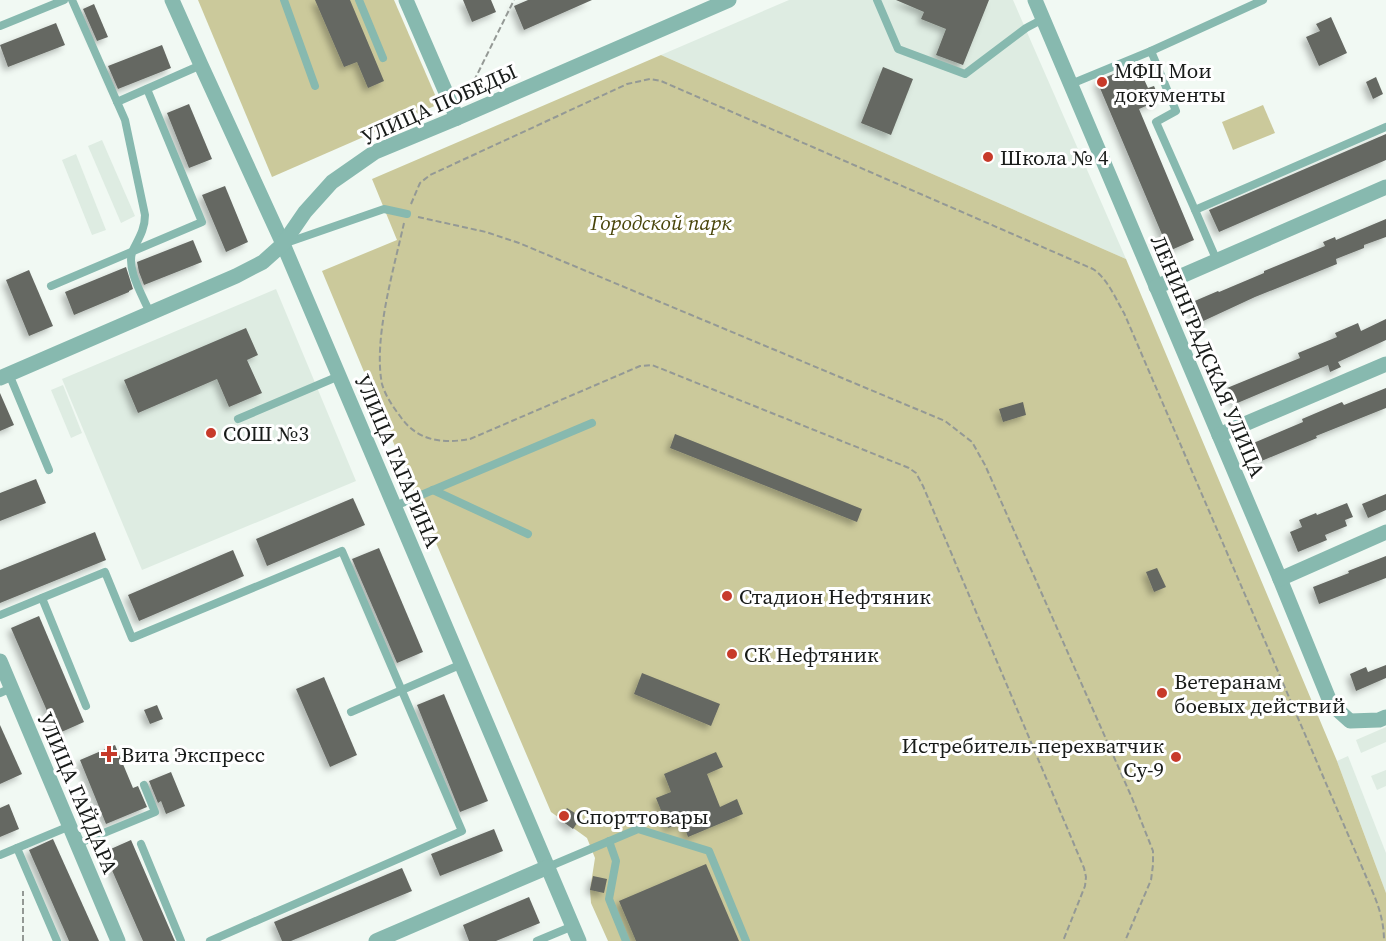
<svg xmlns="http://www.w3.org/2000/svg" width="1386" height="941" font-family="'Source Serif 4',serif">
<defs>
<filter id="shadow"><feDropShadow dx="-4" dy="4" stdDeviation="3" flood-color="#0004"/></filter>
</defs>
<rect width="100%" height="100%" fill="#f1f9f3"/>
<g fill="#deece2">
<polygon points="789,0 1013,0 1126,259 661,55"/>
<polygon points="102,140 135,216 121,223 88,146"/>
<polygon points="76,154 106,230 92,235 62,160"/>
<polygon points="276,289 356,481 142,570 62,379"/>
<polygon points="63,385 82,433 71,438 51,390"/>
<polygon points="1386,727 1386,742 1361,753 1356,740"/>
<polygon points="1348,756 1386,853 1386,893 1337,761"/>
<polygon points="1386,770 1386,786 1377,790 1371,776"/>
</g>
<g fill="#cbc99b">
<polygon points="198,0 394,0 439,104 272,177"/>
<polygon points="661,55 1126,259 1337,761 1386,893 1386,941 608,941 591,903 590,890 595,858 587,838 551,812 407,475 322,271 397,240 372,179"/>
<polygon points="1263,105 1275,133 1233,150 1222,122"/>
</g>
<g fill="#656862" filter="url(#shadow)">
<polygon points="315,0 350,0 384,81 368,88 357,62 344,67"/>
<polygon points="463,0 491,0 496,12 472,22"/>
<polygon points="528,0 592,0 524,30 514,6"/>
<polygon points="896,0 989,0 963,65 936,55 946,29 921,19 924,12"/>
<polygon points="94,4 108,37 97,41 83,9"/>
<polygon points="1331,17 1347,53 1319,66 1306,37 1320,31 1316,24"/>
<polygon points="56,23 65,45 8,67 0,45"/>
<polygon points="162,45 171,68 118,89 108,66"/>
<polygon points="1137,64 1148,88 1154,86 1160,100 1139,109 1194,240 1169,251 1097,81"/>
<polygon points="883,67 913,79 891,135 861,123"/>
<polygon points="1376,77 1383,94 1373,99 1366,82"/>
<polygon points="189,104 212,159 189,168 167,113"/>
<polygon points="1386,134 1386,160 1219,232 1209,210"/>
<polygon points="225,186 248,242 226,252 202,195"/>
<polygon points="1386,219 1386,237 1364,245 1364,248 1336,259 1337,264 1255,297 1199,323 1190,303 1218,291 1219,292 1264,273 1264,271 1325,246 1323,242 1335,237 1336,240"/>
<polygon points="193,240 202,262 144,285 139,272 137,262"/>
<polygon points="126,267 133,289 129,291 129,292 74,315 65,292"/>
<polygon points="29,270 53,326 29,336 6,280"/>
<polygon points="1386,319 1386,340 1338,362 1341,367 1330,372 1328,365 1235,404 1227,388 1300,358 1298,353 1337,337 1335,333 1358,323 1361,331"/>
<polygon points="246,328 258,355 247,360 262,393 229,407 217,379 138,413 124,380"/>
<polygon points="1386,388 1386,408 1316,436 1317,438 1259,462 1251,444 1303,422 1302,419 1342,402 1344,405"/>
<polygon points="0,393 14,425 0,431"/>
<polygon points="1023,402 1026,415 1003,422 999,409"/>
<polygon points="675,434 862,509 857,522 670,448"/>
<polygon points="36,479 46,503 0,521 0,493"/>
<polygon points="1386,494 1386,510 1368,518 1362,504"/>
<polygon points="353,498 365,525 267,566 256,539"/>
<polygon points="1347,503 1353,517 1345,520 1347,526 1325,535 1327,540 1298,552 1290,532 1302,527 1299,520 1316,513 1317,515"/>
<polygon points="95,532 106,560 0,603 0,570"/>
<polygon points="379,548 423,652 397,663 352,559"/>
<polygon points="233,550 244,576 139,621 128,595"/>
<polygon points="1386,556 1386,578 1319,604 1313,587 1349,573 1348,571"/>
<polygon points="1157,568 1166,587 1154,592 1146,572"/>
<polygon points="39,616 84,722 57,734 11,628"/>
<polygon points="1386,665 1386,678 1356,691 1350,674 1366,667 1368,672"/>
<polygon points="642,673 720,704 711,726 634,694"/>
<polygon points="324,677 357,755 330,767 296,689"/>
<polygon points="444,694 488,801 460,812 417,705"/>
<polygon points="157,705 163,719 150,724 144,710"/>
<polygon points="0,725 22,774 0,784"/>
<polygon points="115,745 133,788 138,786 147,807 106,824 80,760"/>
<polygon points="716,752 723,767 707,774 720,807 737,799 743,814 688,837 683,823 668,828 656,798 671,792 664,774"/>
<polygon points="171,772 185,806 166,814 161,801 158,803 149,781"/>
<polygon points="9,804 19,829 0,837 0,808"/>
<polygon points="567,808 581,817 573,829 559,819"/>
<polygon points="494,829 503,851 440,876 431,854"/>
<polygon points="53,839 99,941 69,941 29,850"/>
<polygon points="131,840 174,939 175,941 143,941 104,852"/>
<polygon points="706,864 739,941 636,941 619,901"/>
<polygon points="402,868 412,891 291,941 282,941 274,922"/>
<polygon points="593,876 607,879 604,893 590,890"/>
<polygon points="529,897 540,923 496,941 469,941 463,925"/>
</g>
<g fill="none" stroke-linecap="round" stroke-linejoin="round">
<g stroke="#949995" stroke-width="2" stroke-dasharray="6 3" stroke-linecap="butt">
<polyline points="470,89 514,0"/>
<path d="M411 204 420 183 430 175 627 84 650 79 661 81 1093 269C1108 279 1115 298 1124 313L1374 895C1380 910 1384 924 1384 941"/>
<polyline points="418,217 486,232 519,243 945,421 972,442 985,465 1132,798 1153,851 1153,865 1151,880 1125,941"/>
<path d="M404 223C394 268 373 339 382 384 385 395 393 407 400 416 417 441 442 444 470 439L640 366 652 365 909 468 916 473 923 486 1084 868 1086 877 1085 886 1063 941"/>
<polyline points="23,941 23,891"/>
</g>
<g stroke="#87b9af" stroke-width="8">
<path d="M72 0 125 120 145 215C145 229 139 238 133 250 125 268 143 296 150 313"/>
<polyline points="284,0 315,86"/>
<polyline points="359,0 383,58"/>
<polyline points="877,0 898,49 965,74 1026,28 1043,19"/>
<polyline points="0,26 64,0"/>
<polyline points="1151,51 1263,0"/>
<polyline points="1071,84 1151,51 1176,111 1156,122 1195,210 1386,127"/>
<polyline points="117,102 201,65"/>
<polyline points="1195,210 1217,261"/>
<polyline points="286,243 384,209 407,214"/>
<polyline points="51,286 202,222 147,89"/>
<polyline points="9,374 49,470"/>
<polyline points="238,419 339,376"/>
<polyline points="433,490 528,534"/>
<polyline points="395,506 592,423"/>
<polyline points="42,598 86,706"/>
<polyline points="0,615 105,572 132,638 342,551 462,831 210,941"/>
<polyline points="0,693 11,688"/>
<polyline points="351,712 462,664"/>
<polyline points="609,841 616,861 609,899 626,941"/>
<polyline points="77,844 155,812 144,785"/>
<polyline points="141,844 181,941"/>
<polyline points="0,855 17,848"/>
<polyline points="548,867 638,829 709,851 746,941"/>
<polyline points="57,941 17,848 70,826"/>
<polyline points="537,941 573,926"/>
</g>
<g stroke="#87b9af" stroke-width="15">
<polyline points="172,0 201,65 283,244 579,941"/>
<polyline points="406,0 457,118"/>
<polyline points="1035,0 1280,579 1331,704 1350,721 1379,720 1386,717"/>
<polyline points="1156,287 1386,187"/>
<polyline points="0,378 236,276 263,262 283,244 305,212 332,182 375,152 457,118 729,0"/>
<polyline points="1219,435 1386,364"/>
<polyline points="1280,579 1386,532"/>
<polyline points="0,661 118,941"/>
<polyline points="376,941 548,867"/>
</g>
</g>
<g fill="#c73a2a" stroke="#fff" stroke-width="2">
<circle cx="1102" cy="82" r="6"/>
<circle cx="988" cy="157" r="6"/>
<circle cx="211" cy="433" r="6"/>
<circle cx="727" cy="596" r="6"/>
<circle cx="732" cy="654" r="6"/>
<circle cx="1162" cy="693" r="6"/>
<path d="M106 745h6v6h6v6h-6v6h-6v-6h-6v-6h6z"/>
<circle cx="1176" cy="757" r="6"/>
<circle cx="564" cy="816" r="6"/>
</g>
<g text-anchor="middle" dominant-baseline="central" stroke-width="6" stroke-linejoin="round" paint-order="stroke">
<g font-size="21" fill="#181b19" stroke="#fff" text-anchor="start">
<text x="1114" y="70">МФЦ Мои<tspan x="1114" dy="24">документы</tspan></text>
<text x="1000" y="157">Школа № 4</text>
<text x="223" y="433">СОШ №3</text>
<text x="739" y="596">Стадион Нефтяник</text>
<text x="744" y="654">СК Нефтяник</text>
<text x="1174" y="681">Ветеранам<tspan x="1174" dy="24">боевых действий</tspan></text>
<text x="1164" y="745" text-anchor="end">Истребитель-перехватчик<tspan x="1164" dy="24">Су-9</tspan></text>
<text x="121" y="754">Вита Экспресс</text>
<text x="576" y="816">Спорттовары</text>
</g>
<g font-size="21" fill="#181b19" stroke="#fff">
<text transform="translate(439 104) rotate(-24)">УЛИЦА ПОБЕДЫ</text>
<text transform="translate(1208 356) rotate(67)">ЛЕНИНГРАДСКАЯ УЛИЦА</text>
<text transform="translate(398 461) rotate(67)">УЛИЦА ГАГАРИНА</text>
<text transform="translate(78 793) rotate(67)">УЛИЦА ГАЙДАРА</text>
</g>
<g font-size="21" font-style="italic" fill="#484409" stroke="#fff">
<text x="661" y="222">Городской парк</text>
</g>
</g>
</svg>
